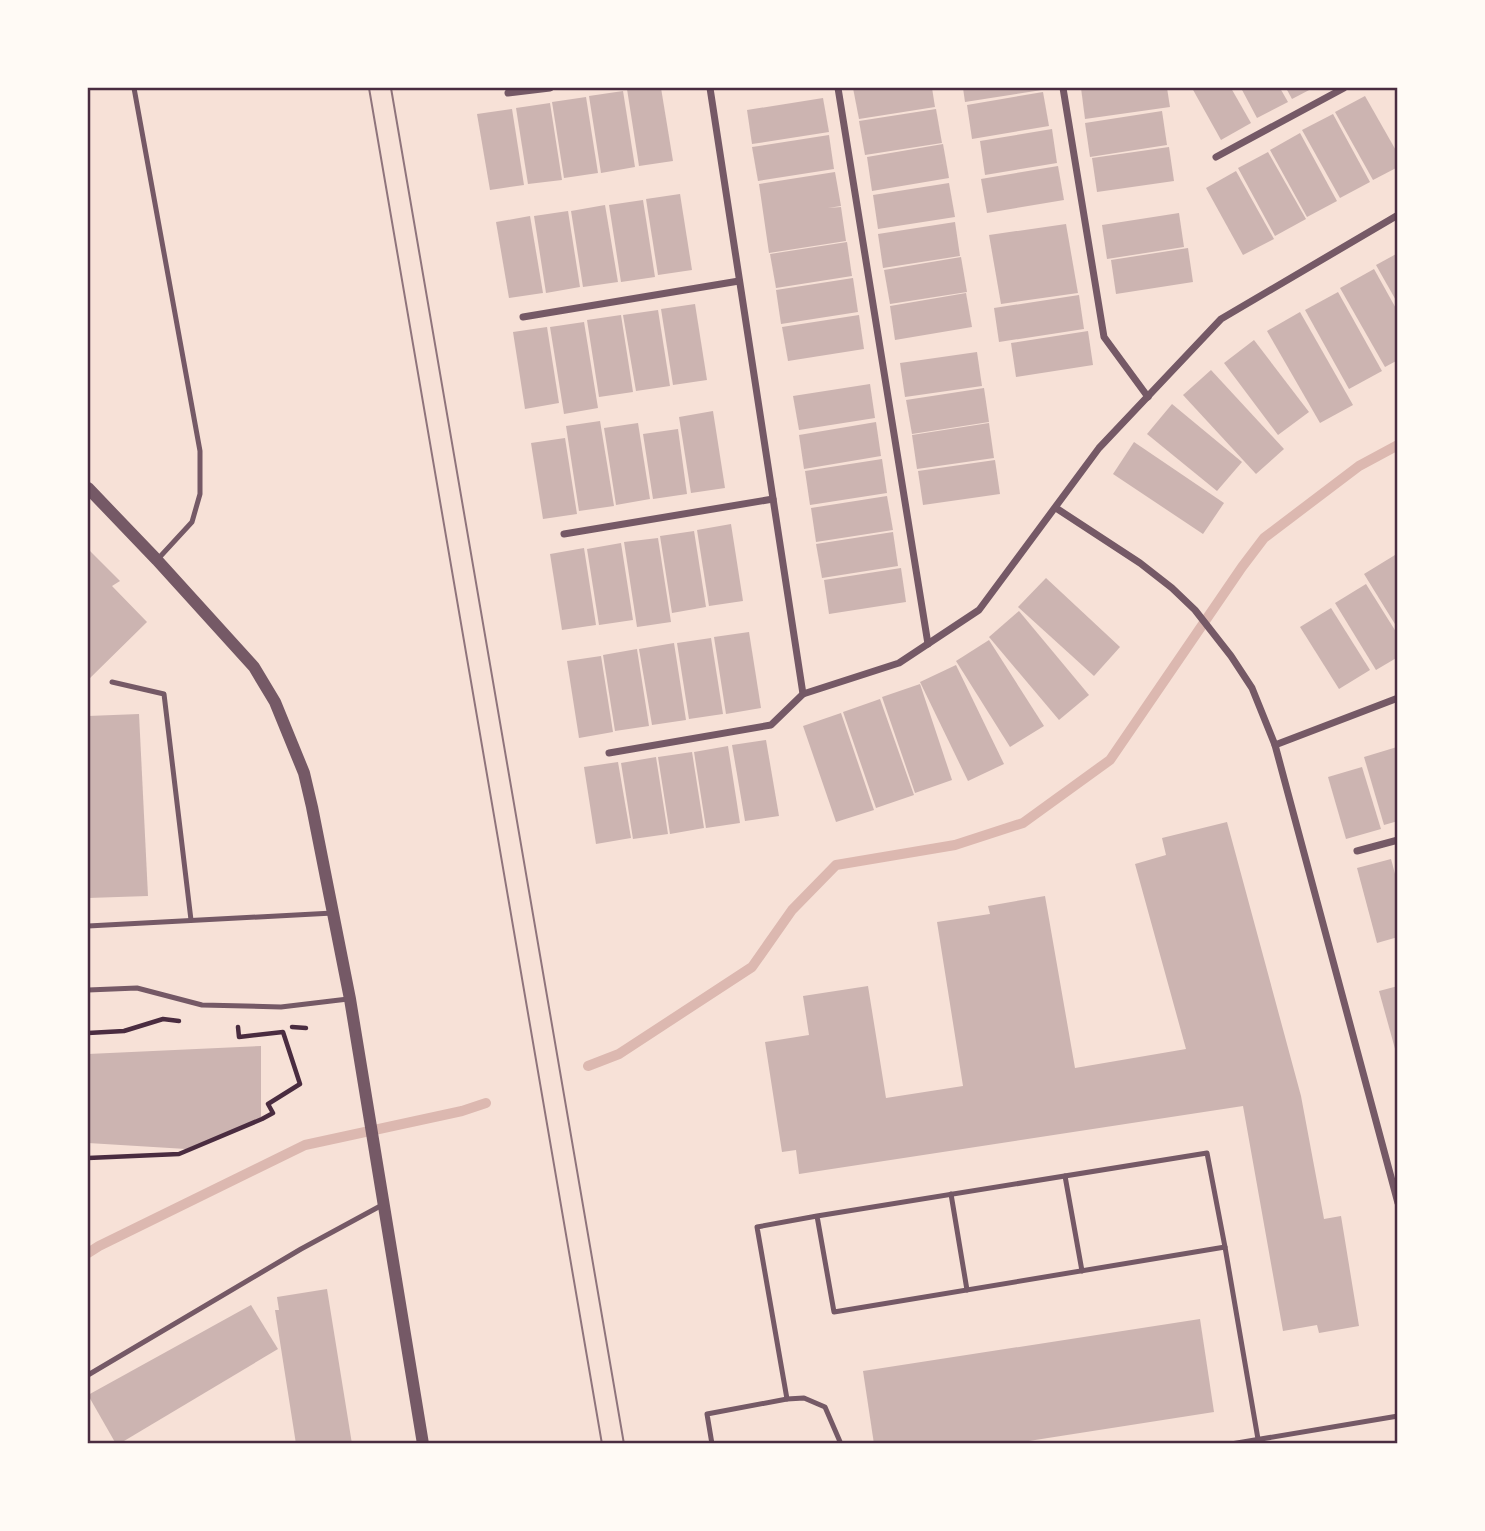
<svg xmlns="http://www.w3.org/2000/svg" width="1485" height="1531" font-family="Montserrat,sans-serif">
<rect width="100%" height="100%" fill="#f7e1d7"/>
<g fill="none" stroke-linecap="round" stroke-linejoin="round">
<g stroke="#dcb8b0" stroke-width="10">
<polyline points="588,1066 619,1054 752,967 792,910 836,865 955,845 1023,823 1110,760 1242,567 1264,538 1359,466 1398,445"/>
<polyline points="88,1253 99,1246 305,1145 462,1111 486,1103"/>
</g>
</g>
<g fill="#ccb4b1">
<polygon points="640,88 661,88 673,161 639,166 627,89"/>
<polygon points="853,88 932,88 935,107 859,119"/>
<polygon points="963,88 1042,88 1042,90 965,102"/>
<polygon points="1081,88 1167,88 1170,107 1085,119"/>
<polygon points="1192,88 1231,88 1251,123 1221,140"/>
<polygon points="1241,88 1280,88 1288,102 1257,118"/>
<polygon points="1286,88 1313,88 1292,99"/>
<polygon points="623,91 635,167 601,173 589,96"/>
<polygon points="1043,92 1049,126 972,139 967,105"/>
<polygon points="1365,96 1398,154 1398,167 1373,180 1335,112"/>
<polygon points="586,97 598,173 564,178 552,102"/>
<polygon points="823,98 829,132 752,144 747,110"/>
<polygon points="550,103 562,180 528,184 516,108"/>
<polygon points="512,109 524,185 490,190 477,114"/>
<polygon points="936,109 942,143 865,155 859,121"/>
<polygon points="1162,111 1167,145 1090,157 1085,123"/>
<polygon points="1333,114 1370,182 1340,198 1302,130"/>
<polygon points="1052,129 1057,163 985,175 980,141"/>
<polygon points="1300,133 1337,201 1307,217 1270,150"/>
<polygon points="829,135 834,169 758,181 752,147"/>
<polygon points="943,144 949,178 872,191 867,157"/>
<polygon points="1169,147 1174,181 1097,192 1092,158"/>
<polygon points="1268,152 1306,219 1275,236 1238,168"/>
<polygon points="1058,166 1064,200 987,213 981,179"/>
<polygon points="1236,171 1274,239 1243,255 1206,188"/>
<polygon points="835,172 841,206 828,208 841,207 846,241 769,253 759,184"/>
<polygon points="949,183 955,217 878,229 873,195"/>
<polygon points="680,194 692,270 658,275 646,199"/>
<polygon points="643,200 655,277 621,282 609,205"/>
<polygon points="605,205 618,282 583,287 571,211"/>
<polygon points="568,211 580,287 546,293 534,216"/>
<polygon points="1179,213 1184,247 1107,259 1102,225"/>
<polygon points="530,216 543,293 509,298 496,222"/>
<polygon points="955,222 960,256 883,268 878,234"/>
<polygon points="1066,224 1078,293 1001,304 989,235"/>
<polygon points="847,242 852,276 776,288 770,254"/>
<polygon points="1188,248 1193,282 1116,294 1111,260"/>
<polygon points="1398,253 1398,304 1376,265"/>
<polygon points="961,257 967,292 890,304 884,270"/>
<polygon points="1374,269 1398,312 1398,360 1385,367 1340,288"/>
<polygon points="853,278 858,312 781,324 776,290"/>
<polygon points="1338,292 1382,371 1349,389 1305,310"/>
<polygon points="966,293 972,327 895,340 890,306"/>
<polygon points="1079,295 1084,329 999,342 994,308"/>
<polygon points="695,304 707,380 673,385 661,309"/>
<polygon points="658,310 670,386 636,391 623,315"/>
<polygon points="1300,312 1353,405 1320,423 1267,331"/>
<polygon points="621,315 633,392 599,397 587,320"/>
<polygon points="859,315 864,349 788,361 782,327"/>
<polygon points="584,322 598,408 564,414 550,327"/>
<polygon points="547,327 559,403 525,409 513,332"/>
<polygon points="1088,331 1093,365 1016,377 1011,343"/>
<polygon points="1254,340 1309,412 1278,435 1224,363"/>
<polygon points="977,352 982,386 905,397 900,363"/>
<polygon points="1211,370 1284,449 1256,474 1183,395"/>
<polygon points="870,384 875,418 799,430 793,396"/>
<polygon points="984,388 989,422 912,434 906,400"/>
<polygon points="1172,404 1242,462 1217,491 1147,434"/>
<polygon points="713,411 725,488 691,493 679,417"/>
<polygon points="600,421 614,506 579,511 566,426"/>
<polygon points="876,422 881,456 804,469 799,435"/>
<polygon points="638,423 650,499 616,505 604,428"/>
<polygon points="989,423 994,458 917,469 912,435"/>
<polygon points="678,429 687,494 653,499 643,434"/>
<polygon points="565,438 577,514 543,519 531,443"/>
<polygon points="1134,442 1224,503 1203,534 1113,474"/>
<polygon points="882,459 887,493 810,505 805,471"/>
<polygon points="995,460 1000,494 923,505 918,471"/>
<polygon points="887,496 893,530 816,542 811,508"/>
<polygon points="731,524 743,601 709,606 697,530"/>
<polygon points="694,531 706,607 672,613 660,536"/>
<polygon points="893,532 898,566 822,578 816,544"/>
<polygon points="658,538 671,622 637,627 624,542"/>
<polygon points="621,543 633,620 599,625 587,549"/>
<polygon points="584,548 596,625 562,630 550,554"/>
<polygon points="88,549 120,581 112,586 147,622 88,680"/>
<polygon points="1395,555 1398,559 1398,629 1364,574"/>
<polygon points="901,568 906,602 829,614 824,580"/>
<polygon points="1046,578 1120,647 1094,676 1018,607"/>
<polygon points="1366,584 1398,635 1398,657 1376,670 1335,603"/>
<polygon points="1331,608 1370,670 1339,689 1300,627"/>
<polygon points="1019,611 1089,695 1059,720 989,637"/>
<polygon points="749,632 761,708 726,714 714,637"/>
<polygon points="711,638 723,714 689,719 677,643"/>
<polygon points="989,640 1044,726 1010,747 956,661"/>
<polygon points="674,643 686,720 652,725 639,649"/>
<polygon points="637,649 649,726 615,731 603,655"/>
<polygon points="601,656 613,732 579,738 567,661"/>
<polygon points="956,665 1004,764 968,781 920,682"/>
<polygon points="920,684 952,780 915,793 882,697"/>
<polygon points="880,699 914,795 876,808 843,712"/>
<polygon points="841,713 874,810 836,822 803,726"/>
<polygon points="139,714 148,896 88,898 88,716"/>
<polygon points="766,740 779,816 745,821 732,745"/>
<polygon points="728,746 740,823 706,828 694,752"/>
<polygon points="1397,747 1398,821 1384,825 1364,757"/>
<polygon points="692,752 704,828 670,834 658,757"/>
<polygon points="656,757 668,834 633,839 621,763"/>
<polygon points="618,762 631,838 596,844 584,767"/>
<polygon points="1362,767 1381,829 1346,839 1328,777"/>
<polygon points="1227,822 1301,1096 1324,1219 1341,1216 1359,1326 1319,1333 1317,1325 1283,1331 1243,1106 799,1174 796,1150 782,1152 765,1042 809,1035 803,996 868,986 886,1098 963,1086 937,922 990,914 988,906 1045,896 1075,1068 1186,1049 1135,864 1166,855 1162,838"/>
<polygon points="1391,859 1398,885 1398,937 1377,943 1357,868"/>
<polygon points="1398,986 1398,1056 1397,1056 1379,991"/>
<polygon points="261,1046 261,1119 186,1149 88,1143 88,1054"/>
<polygon points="327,1289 352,1444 296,1444 275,1310 279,1310 277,1297"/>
<polygon points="251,1305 278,1349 119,1444 116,1444 88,1395"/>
<polygon points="1200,1319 1214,1412 1009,1444 874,1444 863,1371"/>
</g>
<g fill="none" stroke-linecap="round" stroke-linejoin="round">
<g stroke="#4a2c40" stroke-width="4.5">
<polyline points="292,1027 306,1028"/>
<polyline points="88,1033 124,1031 163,1019 179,1021"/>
<polyline points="88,1158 179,1154 262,1119 273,1113 268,1104 300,1084 283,1032 239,1037 238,1027"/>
</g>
<g stroke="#755966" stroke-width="5">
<polyline points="134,88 200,451 200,494 192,522 157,560"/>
<polyline points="112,682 164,694 191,920"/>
<polyline points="88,926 333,913"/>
<polyline points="88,990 137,988 202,1005 281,1007 348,999"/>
<polyline points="1065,1176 1082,1271"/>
<polyline points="951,1194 967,1290"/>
<polyline points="1225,1247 1258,1439"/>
<polyline points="88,1375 301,1249 384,1204"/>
<polyline points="787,1399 757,1227 817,1216 1207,1153 1225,1247 834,1312 817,1216"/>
<polyline points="712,1444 707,1414 787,1399 804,1398 825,1407 841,1444"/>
<polyline points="1231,1444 1398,1416"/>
</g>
<g stroke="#755966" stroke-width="7">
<polyline points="710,88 803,694"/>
<polyline points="838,88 928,644"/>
<polyline points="1063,88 1104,337 1148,397"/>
<polyline points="508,93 550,88"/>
<polyline points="1216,157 1344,88"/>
<polyline points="523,317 739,281"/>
<polyline points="1056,508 1140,563 1172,588 1195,610 1231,656 1252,688 1275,745 1398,1203"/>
<polyline points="564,534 773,499"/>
<polyline points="1275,745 1398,698"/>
<polyline points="609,753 771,725 803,694 899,663 979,610 1099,448 1221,319 1398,215"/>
<polyline points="1357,851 1398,840"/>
</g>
<polyline stroke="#755966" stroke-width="12" points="88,488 157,560 254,667 275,702 304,773 312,807 350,999 423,1444"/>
<g stroke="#8f747c" stroke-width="2">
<polyline points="369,88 602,1444"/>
<polyline points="391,88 624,1444"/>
</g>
</g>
<rect width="1485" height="1531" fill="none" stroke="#fffaf5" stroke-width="178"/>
<rect x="89" y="89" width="1307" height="1353" fill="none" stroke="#4a2c40" stroke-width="2.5"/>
</svg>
